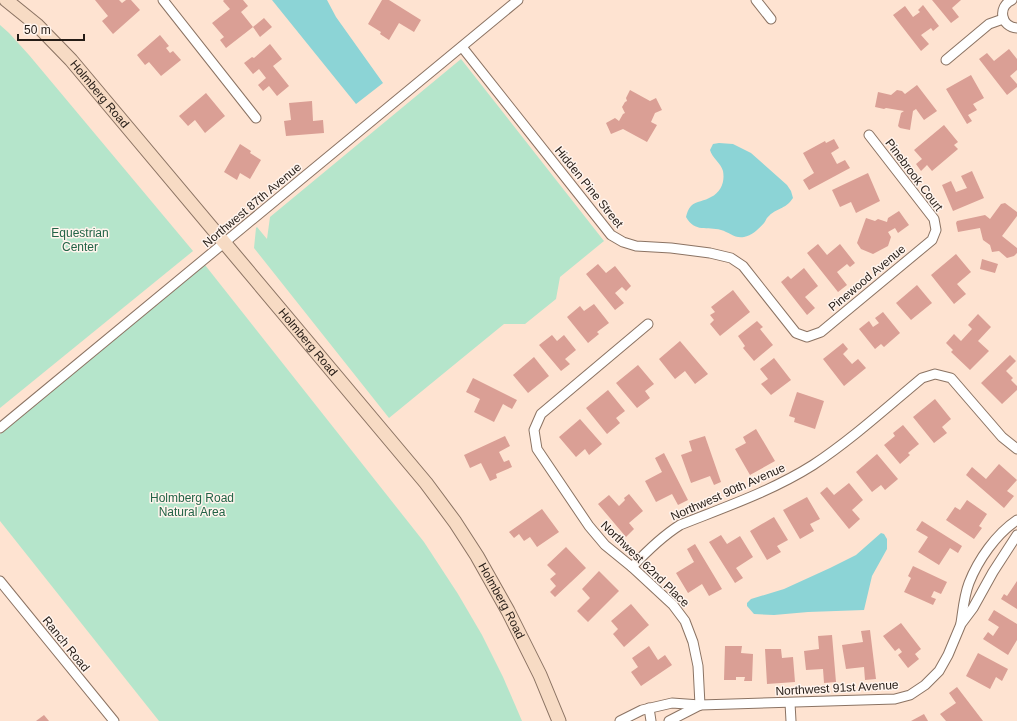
<svg xmlns="http://www.w3.org/2000/svg" width="1017" height="721" font-family="Arial,sans-serif">
<rect width="100%" height="100%" fill="#fee3d1"/>
<g fill="#b5e5cb">
<polygon points="0,25 9,33 29,55 193,251 0,408"/>
<polygon points="461,59 604,241 560,277 556,299 525,324 504,324 389,418 254,248 256,228 257,227 267,239 270,217"/>
<polygon points="205,265 424,542 458,594 482,635 503,677 522,721 159,721 0,521 0,434"/>
</g>
<g fill="#8cd4d6">
<polygon points="272,0 327,0 336,17 383,83 356,104"/>
<path d="M719 143 733 144 751 153 787 185 791 191 793 198C785 210 776 208 769 216 766 218 766 221 764 223 759 229 751 236 744 237 735 239 729 232 721 230 707 226 695 233 686 217 687 213 688 209 691 206 696 201 705 201 711 197 721 192 725 182 723 171 721 163 712 158 710 150L713 144Z"/>
<polygon points="881,533 884,534 887,539 887,549 872,576 864,610 808,612 774,615 754,614 747,606 747,603 751,599 784,589 830,568 856,555"/>
</g>
<g fill="#da9f95">
<polygon points="95,0 119,0 122,3 126,0 131,0 140,10 113,34 102,21 108,16"/>
<polygon points="224,0 243,0 248,6 241,12 253,27 226,48 220,40 224,37 212,23 230,9 223,1"/>
<polygon points="382,0 389,0 421,20 414,32 399,23 389,40 380,34 381,32 368,24"/>
<polygon points="932,0 961,0 952,8 959,17 951,23"/>
<polygon points="923,5 939,26 933,31 931,28 921,35 929,44 921,51 893,15 905,6 913,17 920,12 918,10"/>
<polygon points="264,18 272,27 260,37 253,27"/>
<polygon points="160,35 169,46 166,48 170,53 173,51 181,60 161,76 149,62 145,65 137,55"/>
<polygon points="270,44 282,59 273,66 289,86 277,96 269,86 263,91 258,85 266,78 259,69 253,74 244,63 252,57 254,58"/>
<polygon points="1009,49 1017,59 1017,70 1010,76 1017,84 1017,87 1007,95 979,59 987,53 994,61"/>
<polygon points="971,75 984,98 973,104 977,110 968,115 972,121 967,124 946,89"/>
<polygon points="917,85 937,111 924,120 916,109 913,111 910,130 900,128 898,126 901,113 904,111 886,108 884,109 875,107 878,92 891,95 897,90 902,91 905,94"/>
<polygon points="630,90 650,101 656,98 662,110 655,113 651,122 657,125 647,142 623,129 611,134 606,123 615,118 619,121 623,114 625,113 622,107 625,102 627,101 626,98"/>
<polygon points="206,93 225,116 205,133 195,120 188,126 179,116"/>
<polygon points="312,101 313,121 323,120 324,133 286,136 284,121 291,120 289,103"/>
<polygon points="944,125 958,142 954,145 958,149 932,171 927,165 921,171 916,164 922,159 914,150"/>
<polygon points="834,139 839,148 831,153 837,164 845,160 850,168 809,190 803,180 814,173 803,153 825,141 826,143"/>
<polygon points="240,144 251,151 250,153 261,160 250,179 240,173 237,180 224,172"/>
<polygon points="972,171 984,198 953,211 942,185 951,181 956,192 967,188 961,176"/>
<polygon points="868,173 880,201 856,213 851,202 840,207 832,190"/>
<polygon points="1005,203 1017,212 1017,216 1002,236 1017,248 1017,253 1014,256 1007,258 999,251 992,252 990,245 983,240 980,228 958,232 956,223 957,221 985,215 990,219 1001,204"/>
<polygon points="899,211 909,225 898,233 895,228 888,232 891,237 888,246 873,254 861,249 857,243 866,218 875,221 878,219 887,222 888,218"/>
<polygon points="818,244 827,255 840,244 855,263 850,267 847,264 837,272 847,285 838,292 807,253"/>
<polygon points="956,254 971,272 957,284 966,294 954,304 931,275"/>
<polygon points="982,259 998,264 995,273 980,269"/>
<polygon points="598,264 606,273 615,266 631,286 626,291 622,287 615,293 624,303 615,310 586,274"/>
<polygon points="804,268 818,286 805,297 815,308 807,315 781,282 788,276 791,279"/>
<polygon points="917,285 932,303 911,320 896,303"/>
<polygon points="733,290 750,312 720,336 710,324 714,320 710,315 715,312 711,307"/>
<polygon points="594,304 609,323 597,332 599,334 588,343 567,317 580,306 584,311"/>
<polygon points="883,312 900,333 884,347 881,344 875,349 859,329 869,321 873,327 879,323 875,318"/>
<polygon points="978,314 991,327 978,341 989,351 970,370 951,352 953,350 946,343 954,334 961,341 972,329 968,325"/>
<polygon points="757,321 763,327 760,329 773,345 754,361 743,348 745,346 738,336"/>
<polygon points="552,335 557,341 564,335 576,350 565,359 570,364 561,371 539,345"/>
<polygon points="680,341 708,374 695,384 685,371 675,379 659,359"/>
<polygon points="843,343 848,349 843,354 852,364 858,359 866,368 844,386 823,359"/>
<polygon points="1010,355 1016,361 1006,371 1013,378 1011,380 1017,386 1017,390 1002,404 981,383"/>
<polygon points="534,357 549,376 528,393 513,375"/>
<polygon points="774,358 791,380 771,395 761,384 768,379 760,369"/>
<polygon points="638,365 654,384 645,391 650,398 637,408 616,383"/>
<polygon points="473,378 517,400 512,409 503,404 494,422 474,412 480,399 466,392"/>
<polygon points="608,390 625,411 616,418 620,423 607,434 586,408"/>
<polygon points="797,392 824,401 815,429 794,422 795,418 789,416"/>
<polygon points="935,399 951,419 942,427 947,433 934,443 913,417"/>
<polygon points="580,419 602,444 589,455 585,449 576,457 559,437"/>
<polygon points="903,425 919,444 908,453 910,455 900,464 884,445 895,436 893,433"/>
<polygon points="756,429 775,461 750,475 735,449 746,443 743,437"/>
<polygon points="505,436 510,446 499,452 504,462 509,460 512,467 496,474 497,478 490,481 481,463 470,468 464,455"/>
<polygon points="705,436 721,482 714,485 710,476 691,483 681,455 692,451 689,441"/>
<polygon points="664,453 688,500 678,505 672,494 656,502 645,481 662,472 655,458"/>
<polygon points="877,454 898,479 885,490 881,485 872,492 856,472"/>
<polygon points="999,464 1017,480 1007,491 1014,496 1004,508 966,475 972,467 986,479"/>
<polygon points="849,483 863,500 852,510 860,519 849,529 820,493 827,487 834,495"/>
<polygon points="629,494 643,511 629,523 634,529 626,537 598,504 609,495 619,506 625,500 624,498"/>
<polygon points="807,497 820,519 810,524 814,531 800,539 783,510"/>
<polygon points="967,500 987,514 979,526 982,528 974,539 946,520 955,507 960,510"/>
<polygon points="542,509 559,532 537,547 530,537 524,541 519,534 514,538 509,532"/>
<polygon points="774,517 788,540 777,546 781,552 767,560 750,531"/>
<polygon points="922,521 962,546 958,553 950,548 939,565 918,552 928,537 916,530"/>
<polygon points="721,535 727,544 740,536 753,557 736,568 743,578 735,583 709,542"/>
<polygon points="695,544 722,589 709,596 702,584 688,593 676,573 694,562 687,549"/>
<polygon points="566,547 586,568 555,597 550,592 556,586 550,579 556,574 547,565"/>
<polygon points="913,566 947,582 941,594 934,591 931,597 936,599 933,605 904,592 911,578 908,576"/>
<polygon points="599,571 619,591 588,622 577,611 590,598 582,589"/>
<polygon points="1017,581 1017,609 1001,599 1004,594 1007,596"/>
<polygon points="631,604 649,625 624,647 613,634 618,629 611,621"/>
<polygon points="994,610 1017,624 1017,640 1008,655 983,639 988,632 993,636 999,627 988,620"/>
<polygon points="901,623 921,649 915,654 919,659 908,668 898,655 902,652 899,648 895,651 883,636"/>
<polygon points="870,630 876,679 865,680 864,667 846,669 842,645 863,642 861,631"/>
<polygon points="832,635 836,682 824,683 823,669 806,670 804,651 819,649 818,636"/>
<polygon points="649,646 658,660 665,655 672,665 641,686 631,672 638,667 632,658"/>
<polygon points="725,646 742,646 741,653 753,654 752,681 744,681 745,677 736,677 736,680 724,680"/>
<polygon points="765,649 781,649 782,658 793,657 795,682 767,684"/>
<polygon points="978,653 1008,669 1002,681 996,677 990,689 966,676"/>
<polygon points="957,687 983,721 946,721 940,714 956,703 949,693"/>
<polygon points="924,714 928,721 911,721"/>
<polygon points="44,715 49,721 36,721"/>
</g>
<g fill="none" stroke-linecap="round" stroke-linejoin="round">
<g stroke="#8b7363" stroke-width="11">
<g id="street">
<polyline points="163,0 256,118"/>
<polyline points="756,0 771,19"/>
<path d="M1012 0C997 7 1001 27 1017 28"/>
<polyline points="462,47 611,235 623,242 636,246 671,248 710,253 731,258 743,266 796,333 807,337 821,332 932,240 936,230 934,219 869,135"/>
<polyline points="946,60 989,24 1003,19"/>
<polyline points="648,324 541,414 534,430 537,449 589,526 605,545 632,567 673,605 685,621 693,642 698,666 700,705"/>
<polyline points="0,428 518,0"/>
<path d="M632 567C647 551 661 537 680 525 725 507 772 491 813 465 851 440 886 408 922 378L935 374 951 378 1002 437 1017 449"/>
<polyline points="0,581 114,721"/>
<path d="M961 623C963 610 964 596 969 583 978 560 996 534 1017 520"/>
<polyline points="790,703 791,721"/>
<polyline points="649,708 651,721"/>
<polyline points="620,721 642,710 672,703 700,705 895,699 910,695 925,685 939,671 948,655 961,624 973,608 993,572 1017,535"/>
<polyline points="669,721 700,705"/>
</g>
</g>
<g stroke="#8b7363" stroke-width="15">
<g id="secondary">
<path id="s1" d="M6 0 37 25 71 60 426 483 455 522 477 556 508 611 540 675 559 721"/>
</g>
</g>
<use href="#street" stroke="#fff" stroke-width="9"/>
<use href="#secondary" stroke="#f7dbc4" stroke-width="13"/>
</g>
<g text-anchor="middle" dominant-baseline="central" stroke-width="3" stroke-linejoin="round" paint-order="stroke">
<g font-size="12" fill="#251c16" stroke="#fff4ed">
<text stroke="none"><textPath href="#s1" startOffset="133">Holmberg Road</textPath></text>
<text transform="translate(914 175) rotate(53)">Pinebrook Court</text>
<text transform="translate(589 187) rotate(51)">Hidden Pine Street</text>
<text transform="translate(252 205) rotate(-40)">Northwest 87th Avenue</text>
<text transform="translate(867 278) rotate(-40)">Pinewood Avenue</text>
<text stroke="none"><textPath href="#s1" startOffset="457">Holmberg Road</textPath></text>
<text transform="translate(728 492) rotate(-24)">Northwest 90th Avenue</text>
<text transform="translate(645 564) rotate(44)">Northwest 62nd Place</text>
<text stroke="none"><textPath href="#s1" startOffset="781">Holmberg Road</textPath></text>
<text transform="translate(66 644) rotate(51)">Ranch Road</text>
<text transform="translate(837 688) rotate(-3)">Northwest 91st Avenue</text>
</g>
<g font-size="12" fill="#226346" stroke="#fff4ed">
<text x="80" y="233">Equestrian<tspan x="80" dy="14">Center</tspan></text>
<text x="192" y="498">Holmberg Road<tspan x="192" dy="14">Natural Area</tspan></text>
</g>
</g>
<path d="M18 34v6h66v-6" fill="none" stroke="#251c16" stroke-width="2"/>
<text x="24" y="34" font-size="12" fill="#251c16" stroke="#fff4ed" stroke-width="3" paint-order="stroke">50 m</text>
</svg>
